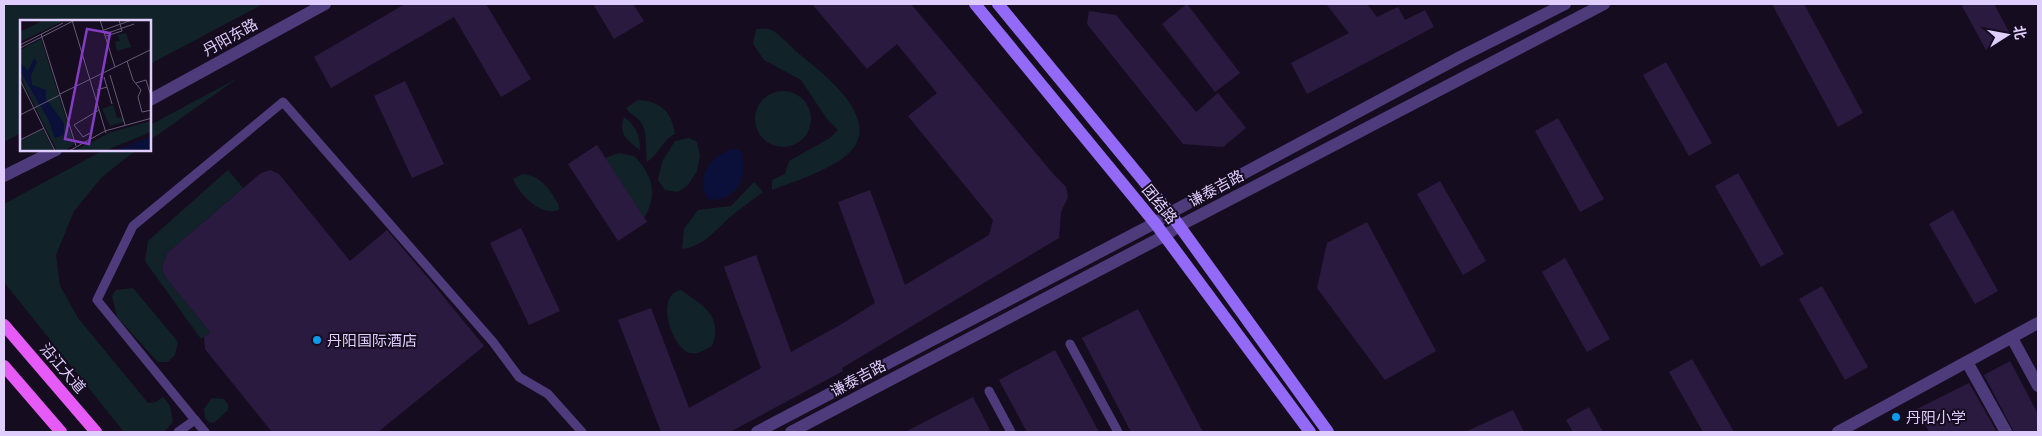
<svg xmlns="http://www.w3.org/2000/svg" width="2042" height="436" font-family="Montserrat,'Noto Sans SC',sans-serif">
<rect width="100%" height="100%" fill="#150d1f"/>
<g fill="#112328">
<polygon points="4,4 263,4 150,64 150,21 21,21 21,133 4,142"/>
<path d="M756 29C760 29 767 28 771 30 780 34 790 46 797 52 818 70 872 109 857 142 847 166 794 181 772 190V180L785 174 789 161 830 138 838 130 827 119 801 80 764 60 753 44Z"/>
<polygon points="238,78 150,140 150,125"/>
<circle cx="783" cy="119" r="28"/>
<path d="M638 100C660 101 672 112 675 134 663 139 659 154 647 162 645 149 649 129 638 119 634 115 630 114 626 108Z"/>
<path d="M624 117C636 126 640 135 640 150 627 141 618 133 624 117Z"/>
<polygon points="689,138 697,142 700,156 697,171 688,185 678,192 665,190 658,180 662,162 675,141"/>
<polygon points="104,150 136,150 102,177 74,211 56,255 60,286 78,318 148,403 156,402 163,397 170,406 173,422 164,432 124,432 4,282 4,204"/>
<path d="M619 153 634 156C653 175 658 195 644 218L605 158Z"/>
<polygon points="228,170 243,188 167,253 162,269 166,278 210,332 201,339 145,261 148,241"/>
<path d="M523 174C543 177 549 189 559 205V210C541 217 519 194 513 179Z"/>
<path d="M754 182 763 192C751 201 739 209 728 219 712 233 704 246 682 249L684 229 698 210 731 206Z"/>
<polygon points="133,288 178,342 175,355 168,362 158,362 117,317 112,296 116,290"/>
<path d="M681 290C702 305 724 316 712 346 706 349 698 355 690 353 672 348 654 295 681 290Z"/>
<polygon points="212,398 224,399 228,404 228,410 215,422 210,423 205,418 204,409"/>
</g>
<path fill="#0b103a" d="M735 148 741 151C750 174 736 204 708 199 694 175 712 155 735 148Z"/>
<g fill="#2b1a3f">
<polygon points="405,4 486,4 531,79 501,97 454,17 331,88 314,57"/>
<polygon points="593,4 633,4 644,21 614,39"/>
<polygon points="812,4 911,4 1055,176 1066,187 1068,197 1061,212 1059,238 842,368 843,371 730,432 661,432 618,320 651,308 689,408 761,368 724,267 756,255 791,352 840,325 875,303 838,202 870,190 905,285 989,235 993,220 908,116 937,93 897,44 867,69"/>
<polygon points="1187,4 1240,73 1215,92 1162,24"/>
<polygon points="1326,4 1367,4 1377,17 1398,7 1405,20 1425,10 1434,27 1307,94 1291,63 1349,33"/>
<polygon points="1772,4 1804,4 1863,113 1838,127"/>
<polygon points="1961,4 1994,4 2011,36 1986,50"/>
<polygon points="1089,11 1116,15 1196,112 1218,93 1246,128 1223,147 1183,144 1087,24"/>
<polygon points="1666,62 1712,143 1689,156 1643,75"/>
<polygon points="405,81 444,164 412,178 374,96"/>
<polygon points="1558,118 1604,199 1580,212 1535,131"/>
<polygon points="597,145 647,222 618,241 568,164"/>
<polygon points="270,170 279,174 350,261 387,230 429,279 484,346 378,432 272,432 205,349 204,337 210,332 166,278 162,269 167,253 261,173"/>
<polygon points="1738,173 1784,254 1761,267 1715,186"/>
<polygon points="1440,181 1486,261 1463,275 1417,194"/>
<polygon points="1953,210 1998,291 1975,304 1929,224"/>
<polygon points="1367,222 1436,351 1385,380 1317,288 1327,243"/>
<polygon points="521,228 560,311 529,325 490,243"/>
<polygon points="1565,258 1610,339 1587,352 1542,272"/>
<polygon points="1822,286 1868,367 1845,380 1799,299"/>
<polygon points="1138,309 1203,432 1131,432 1082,338"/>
<polygon points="1055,350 1099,432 1027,432 999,380"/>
<polygon points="1692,359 1734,432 1703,432 1669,372"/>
<polygon points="2010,361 2038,414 2038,432 2014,432 1984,375"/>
<polygon points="1969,383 1997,432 1929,432 1917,409"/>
<polygon points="973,397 991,432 905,432"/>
<polygon points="1589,407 1603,432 1573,432 1566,420"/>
<polygon points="1513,410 1524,432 1465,432"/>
</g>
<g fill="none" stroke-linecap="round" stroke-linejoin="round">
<g stroke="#4e3b7c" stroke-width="9">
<polyline points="1070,344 1118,432"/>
<polyline points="989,391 1011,432"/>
<polyline points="195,420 97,300 133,226 283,102 493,342 519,377 548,394 582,432"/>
<polyline points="178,432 195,420 205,432"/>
</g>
<g stroke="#4e3b7c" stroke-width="12">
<polyline points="2012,338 2038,386"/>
<polyline points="1967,362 2006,432"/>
<polyline points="1838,432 2038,323"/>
</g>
<g stroke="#4e3b7c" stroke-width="12">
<polyline points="150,100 325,4"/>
<polyline points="4,176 56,150"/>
<polyline points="757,432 1155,223 1170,213 1462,56 1565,4"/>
<polyline points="791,432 1164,236 1179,226 1604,4"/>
</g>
<g stroke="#9369f8" stroke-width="12">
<polyline points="975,4 1155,223 1310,432"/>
<polyline points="998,4 1170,213 1328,432"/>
</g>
<g stroke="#e65af7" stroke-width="12">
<polyline points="4,325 96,432"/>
<polyline points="4,366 61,432"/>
</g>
</g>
<g fill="#0b99eb" stroke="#150d1f" stroke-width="2">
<circle cx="317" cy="340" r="5"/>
<circle cx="1896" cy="417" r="5"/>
</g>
<g text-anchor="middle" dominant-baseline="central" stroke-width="4" stroke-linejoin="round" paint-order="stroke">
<g font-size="15" fill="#dfcdfd" stroke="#150d1f">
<text transform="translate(230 37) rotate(-29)">丹阳东路</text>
<text transform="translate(1216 188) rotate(-28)">谦泰吉路</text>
<text transform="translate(1160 204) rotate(51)">团结路</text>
<text transform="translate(63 368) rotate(49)">沿江大道</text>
<text transform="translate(858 378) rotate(-28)">谦泰吉路</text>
</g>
<g font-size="15" fill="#dfcdfd" stroke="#150d1f" text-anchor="start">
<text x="327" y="340">丹阳国际酒店</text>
<text x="1906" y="417">丹阳小学</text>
</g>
</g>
<g transform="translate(20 20)">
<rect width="131" height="131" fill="#150d1f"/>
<path d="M24 0H45L0 22V12ZM106 13 111 27 97 31 95 22 100 21 98 15ZM21 19 54 124 45 131H37L0 56V30ZM93 85 97 98 103 97 104 102 90 106 82 89ZM131 101V112L99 125 84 131H54L89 113ZM23 109 34 131H0V121Z" fill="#112328"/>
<path d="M14 38 17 42 11 56 12 65 26 70V79L44 103V115L35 118 28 99 0 51V42L8 51ZM131 117V131H94L124 119Z" fill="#0b103a"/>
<path fill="none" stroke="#665a78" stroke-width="1" d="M52 0 86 113M80 0 95 47M84 10 112 0M21 14 56 126M85 14 114 4M86 16 102 11 99 0M0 25 43 3M0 28 55 0M107 41 113 60 121 70 118 77 122 92 132 90M90 55 105 105M0 60 35 131M116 63 126 60 132 79M87 67 92 84M77 70 87 67 84 57M40 74 132 29M0 95 40 75M70 113 63 117 54 105 79 90M0 120 24 108M49 131 85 111 132 98"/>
<path fill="#853cc5" fill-opacity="0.15" stroke="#853cc5" stroke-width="2.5" d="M67 9 90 13 69 124 45 119Z"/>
<rect width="131" height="131" fill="none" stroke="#dfcdfd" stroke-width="2.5"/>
</g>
<rect width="2042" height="436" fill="none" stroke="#dfcdfd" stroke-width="10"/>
<g transform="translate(2007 35) rotate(79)" stroke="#150d1f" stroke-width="4" paint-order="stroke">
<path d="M0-4L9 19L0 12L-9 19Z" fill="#dfcdfd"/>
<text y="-8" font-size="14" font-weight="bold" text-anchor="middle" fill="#dfcdfd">北</text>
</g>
</svg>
